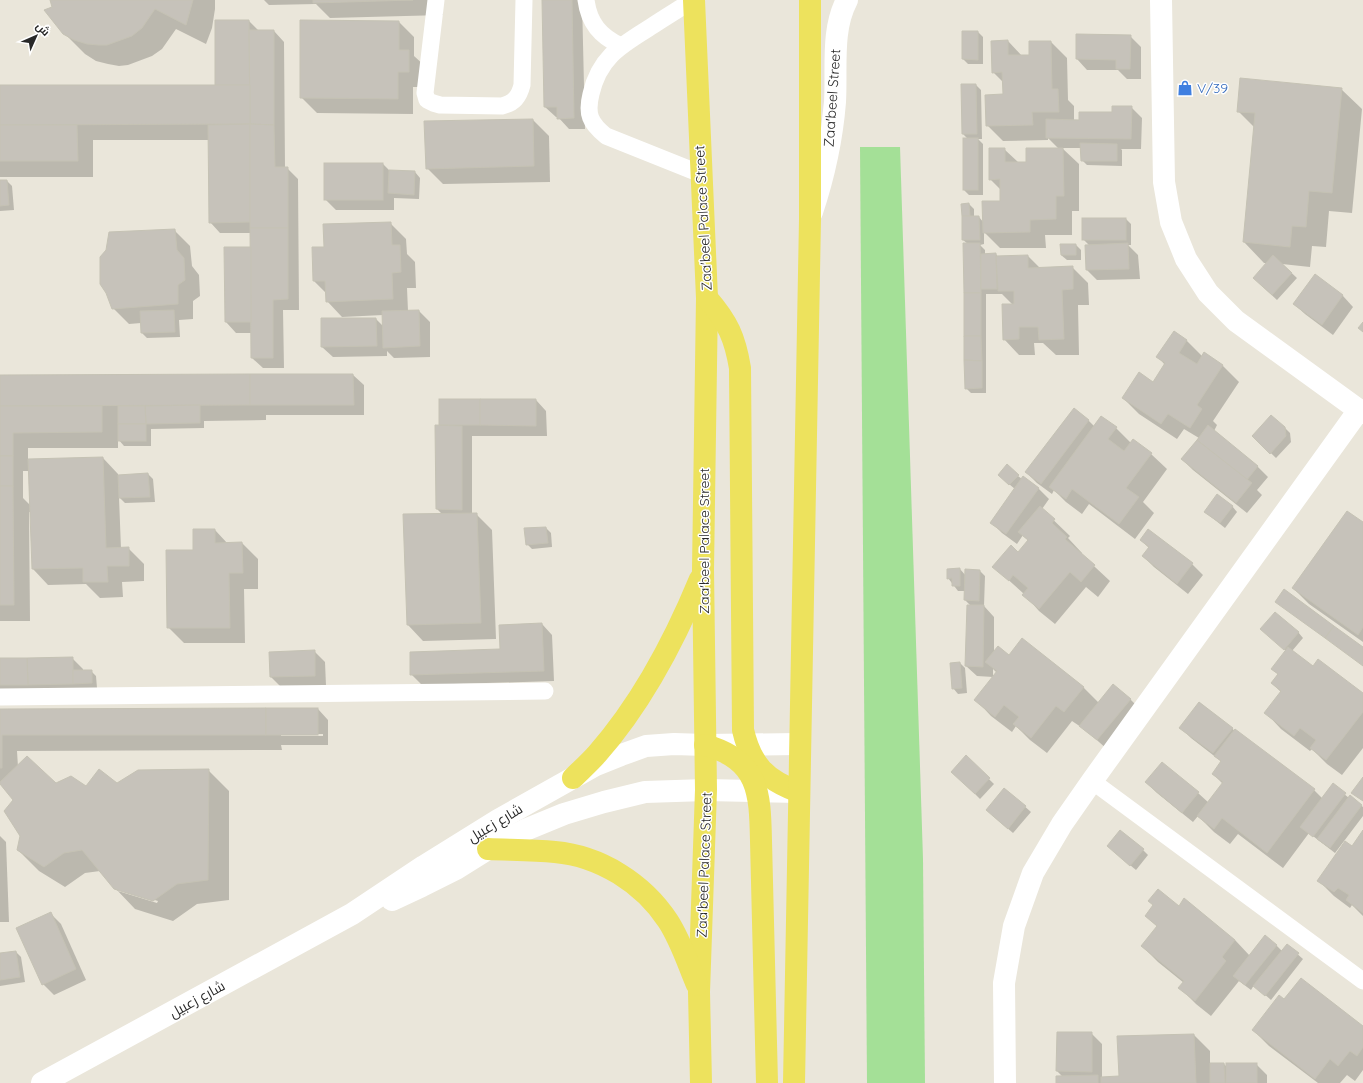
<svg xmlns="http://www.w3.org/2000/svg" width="1363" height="1083" font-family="Quicksand,Cairo,sans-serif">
<rect width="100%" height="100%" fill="#eae6da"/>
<polygon fill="#a4e097" points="860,147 900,147 923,859 925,1083 867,1083"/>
<g fill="#0003" fill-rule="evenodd">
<polygon points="51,0 215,0 215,9 212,28 206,44 176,29 162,49 152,56 128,65 119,66 108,64 96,61 85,54 64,33"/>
<polygon points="264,0 443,0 443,15 330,18 316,4 269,5"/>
<polygon points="543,0 582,0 585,129 569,129 558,117 556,117 545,107"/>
<polygon points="249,21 259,31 274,31 284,42 285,168 287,168 298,179 299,310 283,310 284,368 263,368 252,358 252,333 236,333 226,322 225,248 252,248 251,233 220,233 210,222 209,140 93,140 93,177 0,177 0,86 216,86"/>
<polygon points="399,22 414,37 414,56 425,66 425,87 413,87 413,114 317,113 301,97"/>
<polygon points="963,32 978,32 983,37 983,64 968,64 963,59"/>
<polygon points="1077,35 1130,36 1141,47 1141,79 1127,79 1118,70 1087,70 1077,59"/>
<polygon points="1008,41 1022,56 1030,56 1051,42 1067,58 1068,100 1074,106 1074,121 1080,121 1131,107 1142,118 1141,149 1121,149 1122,150 1122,166 1087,165 1082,160 1081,148 1062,148 1079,164 1079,211 1072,211 1072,235 1045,235 1046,248 1000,248 984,232 984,244 980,245 985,250 985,254 996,254 998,257 1028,256 1040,268 1072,267 1088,283 1089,305 1078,305 1079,355 1056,355 1043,343 1034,343 1035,355 1019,355 1004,339 1013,305 1002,294 986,294 986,393 971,393 966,388 968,244 963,240 969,204 974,209 974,217 979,217 984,223 1001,202 1001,190 990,179 1004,149 1019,163 1027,163 1059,149 1048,138 1048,140 1003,141 987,125 1004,95 1004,83 993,72"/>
<polygon points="976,85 981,90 982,139 978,139 983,144 983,195 969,195 964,190 968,139 963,134"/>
<polygon points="1341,89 1362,109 1352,213 1329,211 1326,247 1312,246 1310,267 1282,264 1297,278 1277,300 1259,283 1268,263 1264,263 1244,242 1255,128 1238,111"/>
<polygon points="533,120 549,136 550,182 443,184 427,168"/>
<polygon points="383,164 390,171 415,172 420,178 419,199 394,198 394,210 336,210 325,199"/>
<polygon points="0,181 7,181 12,186 14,210 0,211"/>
<polygon points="1126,219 1131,224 1131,245 1128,245 1138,255 1140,279 1097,280 1087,270 1089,245 1083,239"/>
<polygon points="390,223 406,239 407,254 415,262 416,288 407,288 408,311 419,311 430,322 430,357 394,358 387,351 387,356 333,357 322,347 376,319 383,326 383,315 342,317 327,301 326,293 314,281 325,248"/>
<polygon points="174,230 190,246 192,266 199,275 200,296 193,301 193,319 179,320 180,337 147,338 142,333 141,323 129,324 113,308"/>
<polygon points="1076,245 1081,250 1081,260 1067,260 1061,255"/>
<polygon points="1315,276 1343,296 1353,307 1333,335 1305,314 1294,304"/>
<polygon points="1174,333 1187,341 1203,357 1204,354 1223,366 1239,382 1213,421 1217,425 1214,431 1257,466 1268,477 1257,490 1262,495 1247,513 1193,470 1182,459 1199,438 1184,429 1177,439 1139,414 1123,398 1153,383 1165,365 1158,357"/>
<path d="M353 375 364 385V415H266V420L204 421V428L151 429V446H124L118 439V448H28V460L103 458 118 474V476L148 474 153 479 155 502 125 503 119 497 121 549 128 548 144 564V581L122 582 123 597 100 598 86 584 48 585 33 569 31 512H29L30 621H0V376ZM23 471H29L30 505 23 498Z"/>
<polygon points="440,400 536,400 546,411 547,436 472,436 472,514 476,514 492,530 496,639 423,641 408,625 404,515 442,514 437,509 436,426 440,426"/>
<polygon points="1101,417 1116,428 1131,443 1151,454 1167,469 1143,502 1154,513 1135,539 1089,504 1082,514 1066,502 1054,490 1052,494 1037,483 1026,472 1088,420 1095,427"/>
<polygon points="1285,428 1290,433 1291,442 1276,458 1253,436"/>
<polygon points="1018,476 1022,479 1038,488 1049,499 1042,509 1070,536 1068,538 1082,553 1081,554 1110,581 1098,597 1086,587 1055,624 1039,611 1024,594 994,567 1018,553 1029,541 1023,535 1017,544 1002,533 991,522 1015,489 1004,480"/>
<polygon points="1232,506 1237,512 1225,528 1205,512"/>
<polygon points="1363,524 1363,642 1309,604 1293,588"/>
<polygon points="546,528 551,533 552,547 532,549 527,544"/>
<polygon points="215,530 228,544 242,543 258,559 258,589 244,589 245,643 184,643 168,627 194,551"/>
<polygon points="1141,540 1192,564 1203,575 1188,594 1154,567 1143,556 1149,548"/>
<polygon points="960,569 966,576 980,571 985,576 984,606 994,617 994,653 1009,656 1022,639 1084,688 1099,703 1130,699 1141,710 1108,750 1081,726 1081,727 1072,721 1047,753 1030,740 1016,726 1012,732 991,716 976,700 997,673 993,669 993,677 977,676 966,666 971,606 965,600 966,591 958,591 948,578"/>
<polygon points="542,624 552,635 554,681 422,685 411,674 501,650"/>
<polygon points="1298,632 1303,638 1292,651 1313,667 1363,695 1363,748 1342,775 1327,764 1312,749 1310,751 1281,729 1266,713 1281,692 1272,683 1278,674 1272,669 1286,651 1267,634"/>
<polygon points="314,651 325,662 326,686 281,687 271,677"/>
<polygon points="72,658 83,669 83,671 91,671 96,676 97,688 0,696 0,659"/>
<polygon points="960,663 965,668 967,693 958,694 953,688"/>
<polygon points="1200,703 1235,731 1235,730 1314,790 1323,799 1333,785 1349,798 1350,796 1363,807 1363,816 1335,853 1309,833 1283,868 1238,834 1230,844 1214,832 1198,816 1193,822 1157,793 1146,782 1198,793 1209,803 1223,784 1213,774 1222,762 1191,738 1181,728"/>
<path d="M318 709 328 720V745H281L282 750 17 751 18 767 56 785 86 787 117 784 208 770 229 791V900L197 904 173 921 135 909 115 888 100 871 85 873 65 887 39 871 18 850 21 836 14 800 0 783V710ZM281 734H323V736H281ZM118 889 158 901 157 903 118 891Z"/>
<polygon points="966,757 994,784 980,799 953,772"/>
<polygon points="1005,789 1031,812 1013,833 992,815"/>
<polygon points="1363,832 1363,916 1352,905 1350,908 1334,896 1319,881 1352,847"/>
<polygon points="0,836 6,842 9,922 0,922"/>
<polygon points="1143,850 1148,855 1136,870 1113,851"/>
<polygon points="1179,907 1235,940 1250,956 1276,945 1282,951 1287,945 1303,959 1271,1000 1254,985 1251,990 1239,981 1211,1016 1196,1004 1180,988 1184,983 1158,962 1142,946 1158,927 1146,916"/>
<polygon points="50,913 61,924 86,980 54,995 43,984"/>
<polygon points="16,952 21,957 25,982 0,986 0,954"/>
<polygon points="1284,1000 1363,1027 1363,1070 1355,1081 1347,1075 1340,1083 1318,1083 1269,1046 1253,1030"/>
<polygon points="1091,1033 1102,1044 1102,1078 1120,1077 1194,1035 1210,1051 1210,1064 1224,1064 1227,1067 1256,1064 1267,1075 1267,1083 1057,1083 1063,1077 1057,1071"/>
</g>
<g fill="#c6c2ba" stroke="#c5c2b4">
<polygon points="50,0 193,0 186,25 155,9 142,28 132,36 107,45 98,45 87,44 74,40 63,34 44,10 52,7"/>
<polygon points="313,0 413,0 313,3"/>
<polygon points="542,0 572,0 574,118 557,119 557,107 544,107"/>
<polygon points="215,20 249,20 250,85 215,85"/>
<polygon points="300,20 399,21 399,50 409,50 409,72 398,72 398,99 300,98"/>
<polygon points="249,30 274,30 274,125 250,124"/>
<polygon points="962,31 978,31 978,60 962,59"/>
<polygon points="1076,34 1131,35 1130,69 1116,69 1116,60 1076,59"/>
<polygon points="1008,40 1008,55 1029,55 1029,41 1051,41 1052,89 1058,89 1059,112 1032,112 1033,125 986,126 985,95 1003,94 1002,72 992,73 991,41"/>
<polygon points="1240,78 1342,88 1332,193 1309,191 1306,227 1292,226 1290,247 1243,242 1255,113 1237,112"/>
<polygon points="961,84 976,84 977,134 962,134"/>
<polygon points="0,85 250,85 250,124 0,125"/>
<polygon points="1112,106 1132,106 1131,139 1046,138 1046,119 1079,120 1079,112 1112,112"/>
<polygon points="533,119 534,166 426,169 424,121"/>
<polygon points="250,124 250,222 209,223 208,125"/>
<polygon points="250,124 274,125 275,167 288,167 288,228 250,228"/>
<polygon points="0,125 77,125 78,161 0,161"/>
<rect x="963" y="138" width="15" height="52"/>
<polygon points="1080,143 1117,144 1117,161 1081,161"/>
<polygon points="989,148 1005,148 1005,162 1026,162 1026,148 1063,148 1064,196 1056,196 1056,219 1030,220 1030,232 983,233 982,201 1000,201 1000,179 989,180"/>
<rect x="324" y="163" width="59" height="37"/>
<polygon points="389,170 415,171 414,195 388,193"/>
<polygon points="0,180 7,180 9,205 0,206"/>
<polygon points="969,203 970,216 962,216 961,204"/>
<polygon points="962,216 979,216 980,240 962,240"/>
<rect x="1082" y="218" width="44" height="22"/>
<polygon points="391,222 392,245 400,245 401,272 392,273 393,299 326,302 325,281 313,281 312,247 324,247 323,224"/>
<polygon points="250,228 288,228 288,299 273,300 273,358 251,358"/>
<polygon points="175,229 177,250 184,258 185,280 178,285 178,304 112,309 106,293 100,284 100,257 106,250 109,232"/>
<polygon points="963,243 980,243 981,293 964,293"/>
<polygon points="1128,243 1129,269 1086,270 1085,245"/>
<polygon points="1060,244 1076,244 1076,255 1061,255"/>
<polygon points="224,247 251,247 251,322 225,322"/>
<polygon points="996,253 997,289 981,289 981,254"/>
<polygon points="1028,255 1028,268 1073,266 1073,289 1062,290 1064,339 1039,340 1038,327 1019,327 1019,339 1003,340 1002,304 1014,304 1014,291 998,291 996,256"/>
<polygon points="1273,255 1292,273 1272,295 1253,278"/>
<polygon points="1315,274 1343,295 1322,325 1293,304"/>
<rect x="964" y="293" width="17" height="43"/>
<polygon points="174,310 175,332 141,333 140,311"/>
<polygon points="419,310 420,346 383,348 382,311"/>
<polygon points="321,318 376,318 377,346 321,347"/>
<polygon points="1363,322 1363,332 1358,328"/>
<polygon points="1174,331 1187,340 1179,353 1197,364 1204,352 1223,365 1197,405 1202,409 1190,428 1168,414 1161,424 1122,398 1139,372 1153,382 1165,363 1156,357"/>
<polygon points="964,336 981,336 982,361 964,360"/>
<polygon points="964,360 982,361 982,388 965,389"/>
<polygon points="250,374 250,405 0,406 0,375"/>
<polygon points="250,374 353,374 354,405 250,405"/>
<rect x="439" y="399" width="41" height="26"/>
<polygon points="480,399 536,399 536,426 480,425"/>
<polygon points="200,405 200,423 146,424 145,406"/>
<polygon points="0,406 102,406 102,432 13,433 13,456 0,456"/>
<polygon points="118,406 145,406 146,424 118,424"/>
<polygon points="1074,408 1089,420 1041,484 1025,472"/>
<polygon points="1271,415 1285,427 1286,436 1270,454 1252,436"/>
<polygon points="1101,416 1117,427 1108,439 1124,451 1133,439 1152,453 1126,488 1139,497 1119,524 1072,489 1066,499 1049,487"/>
<rect x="118" y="424" width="28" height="17"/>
<polygon points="435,425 462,426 462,510 436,509"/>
<polygon points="1208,425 1258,466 1247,480 1197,440"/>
<polygon points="1197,440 1252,483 1236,503 1181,459"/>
<rect x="0" y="456" width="13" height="30"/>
<polygon points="103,457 106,548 129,547 129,566 107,566 108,582 83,582 83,568 32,569 28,459"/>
<polygon points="1007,464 1019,475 1009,485 998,475"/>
<polygon points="148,473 150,497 119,498 118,475"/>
<polygon points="1023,476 1039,488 1006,534 990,523"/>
<polygon points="0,486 13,486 14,605 0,605"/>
<polygon points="1217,494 1233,506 1220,523 1204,512"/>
<polygon points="1040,506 1055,519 1052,523 1067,537 1065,539 1095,565 1081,582 1070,572 1039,609 1022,595 1028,588 1013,575 1009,581 992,567 1011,545 1018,552 1028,540 1018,532"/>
<polygon points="1347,511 1363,522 1363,627 1358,635 1292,588"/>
<polygon points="477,513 481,623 407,625 403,514"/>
<polygon points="546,527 548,543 526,545 524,528"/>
<polygon points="193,529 215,529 215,543 242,542 243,573 229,573 230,628 167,628 166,550 193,550"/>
<polygon points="1148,529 1193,563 1177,584 1142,556 1149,547 1140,540"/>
<polygon points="960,568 960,586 952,586 952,578 947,579 947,569"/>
<polygon points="965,569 980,570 979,601 964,600"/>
<polygon points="1284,589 1334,626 1325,638 1275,602"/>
<polygon points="967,605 984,605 983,667 965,666"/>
<polygon points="1275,612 1299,632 1284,650 1260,629"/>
<polygon points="542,623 544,671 410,675 410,652 500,649 499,625"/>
<polygon points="1334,626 1363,647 1363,666 1325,638"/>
<polygon points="1022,638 1084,687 1064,712 1056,706 1031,738 1013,724 1019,717 1004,705 995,717 974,700 997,671 985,662 998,646 1009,655"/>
<polygon points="1288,647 1313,666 1318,659 1363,693 1363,712 1326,760 1310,748 1316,740 1300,728 1294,736 1264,713 1281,691 1271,683 1278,674 1271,669"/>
<polygon points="315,650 315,676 270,677 269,652"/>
<polygon points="73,657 73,684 28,685 27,658"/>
<polygon points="0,658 27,658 28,685 0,685"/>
<polygon points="960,662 962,688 952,689 950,663"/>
<polygon points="73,670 92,670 92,683 73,684"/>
<polygon points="1113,684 1131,699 1097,740 1079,726"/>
<polygon points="1199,702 1233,728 1213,753 1179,728"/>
<polygon points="266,708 266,735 2,735 2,768 0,768 0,709"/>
<rect x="266" y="708" width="52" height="27"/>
<polygon points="1235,729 1315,789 1267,853 1222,818 1214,829 1197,816 1223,782 1212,774 1221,761 1214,756"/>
<polygon points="966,755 990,778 975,794 951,772"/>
<polygon points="27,756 56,783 71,776 86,786 99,769 117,783 138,770 209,769 208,880 177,884 153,901 114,889 82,850 64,853 44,867 17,850 20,836 4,811 13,800 0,784 0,782"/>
<polygon points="1162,762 1199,792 1182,813 1145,782"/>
<polygon points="1363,777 1363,801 1351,793"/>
<polygon points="1333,783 1346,793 1313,837 1300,827"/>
<polygon points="1004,788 1026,806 1008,829 986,810"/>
<polygon points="1350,795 1362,805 1330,848 1317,839"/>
<polygon points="1120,830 1144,849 1130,866 1107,846"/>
<polygon points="1363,830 1363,913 1346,900 1349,895 1338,888 1334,892 1317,881 1345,841 1352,846"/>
<polygon points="1158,889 1179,906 1184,898 1235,940 1222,957 1226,961 1195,1001 1178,988 1184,981 1141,946 1157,926 1145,916 1153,905 1148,901"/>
<polygon points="51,912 76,969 42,985 16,928"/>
<polygon points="1265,935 1277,945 1245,985 1233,976"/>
<polygon points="1287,944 1299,953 1265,996 1253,986"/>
<polygon points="16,951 20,977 0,980 0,953"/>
<polygon points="1301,978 1363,1026 1363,1047 1357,1056 1350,1051 1338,1066 1330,1059 1315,1079 1252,1030 1279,995 1284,999"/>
<polygon points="1057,1032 1092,1032 1092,1072 1056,1071"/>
<polygon points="1194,1034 1196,1083 1101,1083 1101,1077 1119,1076 1117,1036"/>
<polygon points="1210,1063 1224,1063 1225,1083 1210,1083"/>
<rect x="1226" y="1063" width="31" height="20"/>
<polygon points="1098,1075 1098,1083 1056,1083 1056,1076"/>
</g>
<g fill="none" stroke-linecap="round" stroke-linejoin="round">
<g stroke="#fff" stroke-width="17">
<path d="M436 0 425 93 427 100 433 103 440 105 502 106C514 103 519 97 522 85L524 0"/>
<path d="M586 0C589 23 600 36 621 46"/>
<path d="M693 0C679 9 664 18 649 28 620 46 599 58 591 94 586 114 590 123 606 136L701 174"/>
<polyline points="0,697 545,691"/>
<polyline points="1092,781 1363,981"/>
</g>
<g stroke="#fff" stroke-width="22">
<polyline points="1161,0 1164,182 1171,222 1186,259 1208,293 1236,321 1363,413"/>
<polyline points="1005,1083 1004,983 1014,926 1033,873 1062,824 1092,781 1359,410"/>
</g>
<g stroke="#fff" stroke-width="22">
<path d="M812 212C824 176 832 140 835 102 837 68 831 30 847 0"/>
<polyline points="392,900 422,886 456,869 488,849 525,830 564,814 604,802 645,792 706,790 799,792"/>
<polyline points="42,1083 352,914 424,866 498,820 596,765 621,755 646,746 674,744 705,745 799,744"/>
</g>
<g stroke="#ede25d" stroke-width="22">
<polyline points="694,0 707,298 703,570 706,790 699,992 701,1083"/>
<path d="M707 298C728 322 735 338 740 368L743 730C751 765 766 780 799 792"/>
<path d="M705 745C759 760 760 792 761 841L767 1083"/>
<path d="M573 778C581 770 589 763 597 754 642 703 674 642 700 579"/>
<path d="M488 849C510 850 533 850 555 852 600 856 643 883 668 921 681 941 688 964 697 985"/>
<polyline points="794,1083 810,219 810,0"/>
</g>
</g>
<defs>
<g id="shop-bare" transform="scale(1.2)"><path d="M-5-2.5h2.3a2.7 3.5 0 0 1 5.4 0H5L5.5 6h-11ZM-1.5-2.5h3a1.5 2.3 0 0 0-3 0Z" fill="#3f7fe0" stroke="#fff" stroke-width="2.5" paint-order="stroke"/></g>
</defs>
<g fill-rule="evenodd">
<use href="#shop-bare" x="1185" y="88"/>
</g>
<g text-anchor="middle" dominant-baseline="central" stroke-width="3" stroke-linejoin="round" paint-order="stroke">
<g font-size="14" fill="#366cbe" stroke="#fff" text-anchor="start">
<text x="1197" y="88">V/39</text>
</g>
<g font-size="14" fill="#282828" stroke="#fff">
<text transform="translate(832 98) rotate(-86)">Zaa'beel Street</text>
<text transform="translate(703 218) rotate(-93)">Zaa'beel Palace Street</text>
<text transform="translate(704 541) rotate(-90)">Zaa'beel Palace Street</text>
<text transform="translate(495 823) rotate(-31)">شارع زعبيل</text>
<text transform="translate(704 865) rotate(-88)">Zaa'beel Palace Street</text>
<text transform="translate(197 999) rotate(-29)">شارع زعبيل</text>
</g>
</g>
<g transform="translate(36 36) rotate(45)" stroke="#ffffff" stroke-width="3" paint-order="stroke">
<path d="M0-3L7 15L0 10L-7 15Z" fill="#282828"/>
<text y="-6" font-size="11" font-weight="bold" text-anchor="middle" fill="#282828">ش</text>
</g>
</svg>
